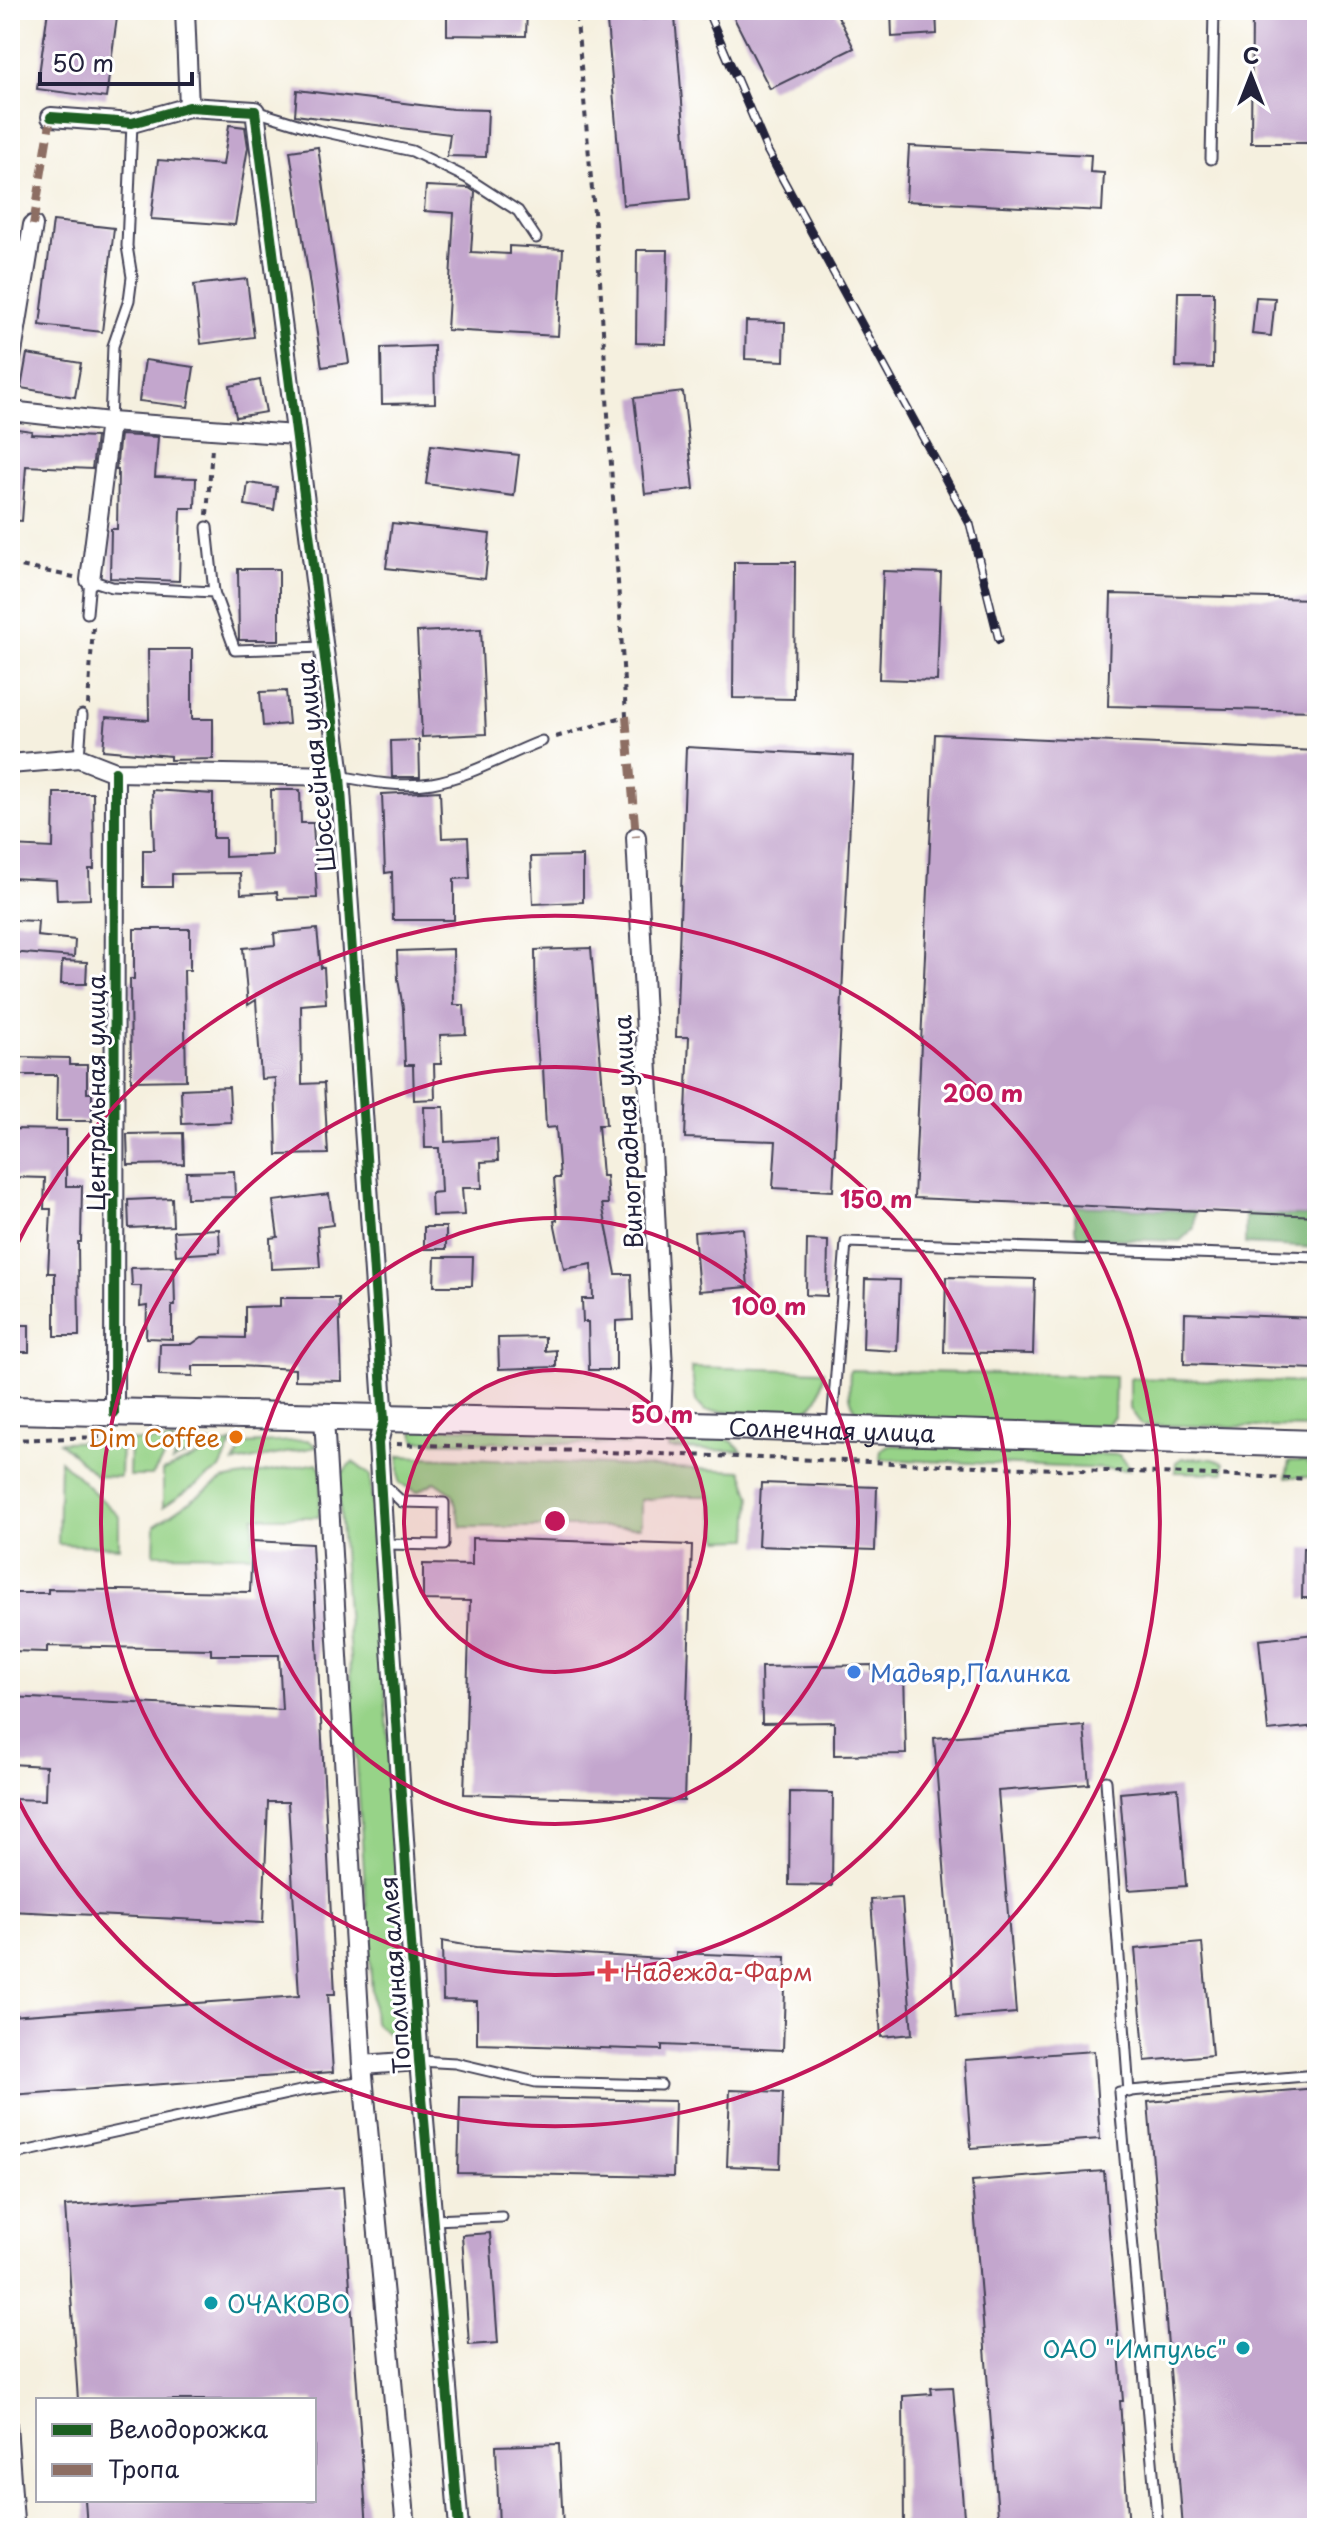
<svg xmlns="http://www.w3.org/2000/svg" width="1327" height="2538" font-family="'Playpen Sans',sans-serif">
<rect width="100%" height="100%" fill="#fff"/>
<filter id="ink" filterUnits="userSpaceOnUse"><feTurbulence type="fractalNoise" baseFrequency=".0125" numOctaves="2"/><feDisplacementMap in="SourceGraphic" scale="16" xChannelSelector="R" yChannelSelector="G"/><feConvolveMatrix kernelMatrix="1 2 1 2 8 2 1 2 1" color-interpolation-filters="sRGB"/></filter>
<filter id="wash" filterUnits="userSpaceOnUse"><feTurbulence type="fractalNoise" baseFrequency=".006" numOctaves="4" result="noise"/><feDisplacementMap in="SourceGraphic" scale="32" xChannelSelector="R" yChannelSelector="G"/><feGaussianBlur stdDeviation="1.8" result="paint"/><feColorMatrix in="noise" values="0 0 0 0 0 0 0 0 0 0 0 0 0 0 0 0 0 1.4 0 .05"/><feComposite in="paint" operator="in"/></filter>
<g filter="url(#wash)">
<rect width="100%" height="100%" fill="#f5f0df"/>
<g fill="#97d388" stroke="#5c7a62" stroke-width="2">
<path d="M691 1367 824 1371C822 1391 819 1403 802 1414L705 1411 696 1401Z"/>
<path d="M850 1370 1115 1377 1114 1417 1106 1426 863 1418C847 1404 849 1391 850 1370Z"/>
<polygon points="1130,1378 1317,1383 1317,1428 1142,1425 1130,1409"/>
<polygon points="420,1427 633,1432 639,1438 630,1445 416,1441 413,1433"/>
<path d="M678 1436C703 1436 725 1429 742 1451L668 1449 670 1442Z"/>
<polygon points="308,1440 317,1447 234,1463 244,1444"/>
<polygon points="121,1441 120,1477 97,1476 59,1442"/>
<polygon points="130,1441 174,1441 152,1476 129,1476"/>
<polygon points="182,1442 183,1442 212,1443 172,1462"/>
<polygon points="233,1442 220,1469 163,1507 163,1471"/>
<polygon points="888,1445 1119,1455 1126,1462 1129,1470 880,1459 881,1450"/>
<polygon points="399,1456 742,1471 751,1497 749,1539 719,1540 711,1496 674,1496 641,1500 641,1527 461,1527 453,1494 435,1482 417,1492 399,1483"/>
<polygon points="1182,1458 1213,1459 1224,1463 1224,1473 1175,1472 1176,1462"/>
<polygon points="60,1460 119,1516 119,1547 58,1544"/>
<polygon points="1289,1461 1305,1461 1317,1474 1315,1477 1286,1477"/>
<polygon points="353,1462 370,1475 409,2031 397,2040 374,2023 338,1477"/>
<polygon points="317,1463 322,1471 319,1517 254,1517 253,1555 154,1554 155,1525 222,1480"/>
</g>
<g fill="#79b574" stroke="#4e6c58" stroke-width="2">
<polygon points="1075,1206 1195,1211 1194,1228 1180,1241 1080,1238 1075,1230"/>
<polygon points="1245,1213 1317,1216 1317,1248 1245,1244"/>
</g>
<g id="blocks">
<g fill="#c3a6cd">
<polygon points="48,10 118,10 106,98 37,89"/>
<polygon points="447,10 527,10 526,36 447,35"/>
<polygon points="730,10 835,10 854,48 770,89"/>
<polygon points="891,10 936,10 937,34 892,37"/>
<polygon points="1252,10 1317,10 1317,143 1251,143"/>
<polygon points="675,17 690,199 623,205 607,22"/>
<polygon points="297,90 453,109 488,110 486,157 447,156 450,134 295,115"/>
<polygon points="229,125 245,127 248,147 235,225 151,219 158,160 223,165"/>
<polygon points="909,146 1091,155 1090,172 1104,173 1102,211 906,201"/>
<polygon points="318,147 349,363 322,367 290,151"/>
<polygon points="426,186 469,188 475,192 471,252 509,254 509,246 563,249 558,336 447,330 454,213 424,211"/>
<polygon points="53,221 114,228 102,332 40,325"/>
<polygon points="637,250 668,250 666,344 636,343"/>
<polygon points="247,279 254,337 201,344 194,285"/>
<polygon points="1178,292 1214,292 1213,368 1176,367"/>
<polygon points="1256,297 1275,298 1271,336 1252,334"/>
<polygon points="746,321 785,322 784,361 745,359"/>
<polygon points="434,346 435,403 382,404 381,348"/>
<polygon points="27,354 81,363 75,397 21,388"/>
<polygon points="145,360 194,367 188,407 139,401"/>
<polygon points="260,380 266,412 236,417 230,386"/>
<polygon points="683,392 694,489 645,494 634,398"/>
<polygon points="10,428 32,431 31,434 96,437 92,469 26,466 22,521 10,520"/>
<polygon points="120,435 158,437 155,477 196,478 195,508 181,508 179,581 110,578 111,529 117,529 118,470 116,470"/>
<polygon points="431,445 519,455 514,496 426,484"/>
<polygon points="248,483 277,487 274,510 245,505"/>
<polygon points="392,523 490,534 485,579 386,568"/>
<polygon points="734,562 795,562 794,699 733,698"/>
<polygon points="238,569 279,569 279,640 239,640"/>
<polygon points="883,571 941,573 937,681 879,679"/>
<polygon points="1111,594 1317,599 1317,711 1108,706"/>
<polygon points="481,629 486,734 422,737 417,632"/>
<polygon points="148,649 192,649 192,719 213,719 213,759 170,760 170,756 103,750 106,717 149,720"/>
<polygon points="286,691 289,724 263,726 260,692"/>
<polygon points="935,734 1317,751 1317,1216 914,1198"/>
<polygon points="419,740 420,777 392,777 391,741"/>
<polygon points="686,747 853,756 833,1191 773,1188 776,1141 685,1138 689,1037 676,1037"/>
<polygon points="152,790 213,794 213,838 225,838 225,857 272,855 271,790 300,790 301,823 313,823 317,898 278,899 277,892 241,894 240,873 172,874 172,887 143,887 143,850 154,850"/>
<polygon points="440,791 442,838 468,837 470,878 454,879 454,920 393,920 392,872 385,873 382,794"/>
<polygon points="54,793 93,793 94,869 89,869 90,899 57,900 56,880 10,878 10,846 53,848"/>
<polygon points="583,856 583,902 533,904 531,857"/>
<polygon points="10,920 38,921 37,936 75,940 74,957 10,952"/>
<polygon points="134,929 190,929 190,970 184,970 186,1080 131,1081 130,979 134,979"/>
<polygon points="317,929 321,968 324,968 326,1003 301,1005 302,1084 324,1083 328,1154 277,1155 275,1078 261,1079 256,1000 248,1005 243,948 275,945 274,933"/>
<polygon points="591,948 606,1125 598,1125 602,1176 606,1176 608,1204 602,1204 616,1274 631,1274 633,1320 616,1321 616,1370 589,1370 588,1322 583,1322 582,1299 593,1299 592,1264 564,1269 554,1221 557,1220 554,1178 560,1178 556,1127 546,1128 543,1067 539,1067 536,1030 535,950"/>
<polygon points="453,949 454,1005 464,1005 466,1034 440,1035 441,1064 434,1064 435,1099 414,1100 413,1065 405,1065 403,1008 398,979 397,951"/>
<polygon points="62,961 87,962 86,984 61,984"/>
<polygon points="20,1057 69,1058 69,1065 87,1065 87,1093 92,1093 92,1121 56,1121 57,1075 20,1075"/>
<polygon points="229,1087 231,1122 182,1124 181,1089"/>
<polygon points="424,1107 444,1107 445,1142 497,1139 498,1161 481,1162 482,1188 462,1188 464,1215 432,1216 431,1193 441,1192 439,1148 425,1148"/>
<polygon points="10,1129 66,1130 66,1186 82,1186 81,1242 78,1242 79,1336 55,1336 55,1273 48,1273 51,1209 44,1209 45,1178 10,1177"/>
<polygon points="183,1133 184,1164 128,1165 127,1134"/>
<polygon points="234,1171 235,1197 187,1198 186,1172"/>
<polygon points="329,1194 333,1225 317,1227 320,1267 271,1269 270,1238 278,1237 273,1201"/>
<polygon points="172,1198 173,1226 129,1228 128,1200"/>
<rect x="424" y="1227" width="22" height="22"/>
<polygon points="743,1228 748,1287 699,1291 694,1232"/>
<polygon points="219,1229 220,1252 176,1255 174,1231"/>
<polygon points="807,1240 828,1241 827,1296 806,1295"/>
<polygon points="435,1257 473,1257 472,1286 434,1286"/>
<polygon points="174,1267 175,1306 172,1306 172,1339 146,1338 147,1306 140,1307 141,1286 132,1286 131,1268"/>
<polygon points="946,1277 1035,1279 1033,1354 944,1352"/>
<polygon points="865,1279 900,1280 897,1351 863,1349"/>
<polygon points="280,1298 339,1298 342,1381 295,1380 295,1369 239,1366 193,1366 193,1376 159,1375 160,1344 192,1344 202,1337 245,1338 245,1307 280,1306"/>
<polygon points="1185,1313 1317,1318 1317,1369 1184,1364"/>
<rect x="11" y="1325" width="18" height="27"/>
<polygon points="545,1337 545,1351 556,1350 556,1367 499,1369 498,1338"/>
<polygon points="761,1483 877,1487 875,1550 758,1546"/>
<polygon points="472,1538 692,1545 684,1801 464,1794 470,1601 423,1600 423,1564 472,1565"/>
<polygon points="252,1541 312,1544 335,1994 328,1994 333,2072 10,2095 10,2016 299,1996 288,1802 268,1802 263,1923 10,1911 10,1799 45,1800 46,1766 10,1764 10,1697 282,1710 279,1655 211,1655 211,1649 47,1646 47,1652 10,1651 10,1593 48,1593 48,1589 250,1592"/>
<polygon points="1303,1548 1317,1548 1317,1598 1302,1598"/>
<polygon points="1315,1634 1317,1726 1268,1731 1259,1640"/>
<polygon points="872,1665 872,1672 904,1671 906,1754 834,1755 834,1722 762,1723 761,1667"/>
<polygon points="1084,1726 1089,1784 998,1791 1016,2013 956,2018 934,1738"/>
<polygon points="1178,1788 1186,1886 1128,1890 1120,1793"/>
<polygon points="790,1792 833,1793 832,1886 789,1885"/>
<polygon points="902,1898 912,2034 881,2037 871,1900"/>
<polygon points="442,1941 476,1947 676,1960 676,1953 786,1957 783,2050 662,2045 662,2050 477,2044 477,2001 443,2000"/>
<polygon points="1202,1943 1212,2055 1145,2061 1135,1949"/>
<polygon points="1094,2051 1100,2139 971,2148 965,2060"/>
<polygon points="1317,2088 1317,2528 1183,2528 1148,2102"/>
<polygon points="730,2090 783,2092 780,2168 727,2166"/>
<polygon points="460,2097 675,2101 673,2177 458,2173"/>
<polygon points="1104,2171 1123,2401 1120,2401 1129,2528 999,2528 972,2181"/>
<polygon points="343,2187 367,2528 87,2528 85,2500 314,2500 314,2400 78,2400 65,2206"/>
<polygon points="490,2233 498,2343 469,2345 462,2235"/>
<polygon points="953,2387 965,2528 904,2528 903,2396 932,2394 931,2388"/>
<polygon points="559,2444 563,2528 499,2528 496,2446"/>
</g>
</g>
</g>
<g filter="url(#ink)">
<use href="#blocks" fill-opacity="0" stroke="#424154" stroke-width="2"/>
<g fill="none" stroke-linecap="round" stroke-linejoin="round">
<g stroke="#424154" stroke-width="13">
<g id="lane">
<polyline points="255,111 317,130 412,151 467,178 518,211 536,238"/>
<polyline points="1211,159 1214,10"/>
<polyline points="110,422 113,346 129,300 132,277 127,246 132,123"/>
<polyline points="207,527 214,592"/>
<polyline points="87,613 90,580 112,587 214,592 235,650 323,647"/>
<polyline points="79,758 82,715"/>
<path d="M340 776C369 782 402 788 432 783 471 776 505 755 542 741"/>
<polyline points="832,1426 846,1242 1317,1257"/>
<polyline points="382,1483 402,1502 444,1503 444,1545 384,1544"/>
<polyline points="1106,1781 1129,2092"/>
<polyline points="419,2061 455,2063 536,2082 661,2085"/>
<polyline points="10,2155 305,2090 364,2081"/>
<polyline points="434,2220 502,2217"/>
<polyline points="10,2404 19,2528"/>
<polyline points="1158,2528 1119,2092 1317,2075"/>
</g>
</g>
<g stroke="#424154" stroke-width="22">
<g id="street">
<polyline points="185,10 189,107"/>
<polyline points="51,117 132,123 189,107 255,111 340,776 384,1420 378,1443 384,1544 419,2061 459,2528"/>
<polyline points="10,365 33,225"/>
<polyline points="10,411 110,422 296,435"/>
<polyline points="90,580 110,422"/>
<polyline points="10,764 79,758 115,772 340,776"/>
<polyline points="636,837 663,1369 661,1424"/>
<polyline points="114,1413 115,772"/>
<polyline points="324,1418 362,2065 406,2528"/>
<polyline points="362,2065 419,2061"/>
</g>
</g>
<g stroke="#424154" stroke-width="30">
<g id="secondary">
<path id="s1" d="M10 1410 661 1424 1317 1444"/>
</g>
</g>
<g stroke="#424154" stroke-width="4" stroke-dasharray="6 6" stroke-linecap="butt">
<polyline points="207,515 212,448"/>
<polyline points="10,564 74,577"/>
<polyline points="88,705 93,626"/>
<polyline points="556,737 626,716 600,280 576,10"/>
<polyline points="10,1440 100,1437"/>
<polyline points="396,1444 1317,1479"/>
</g>
<use href="#lane" stroke="#fff" stroke-width="9"/>
<use href="#street" stroke="#fff" stroke-width="18"/>
<use href="#secondary" stroke="#fff" stroke-width="26"/>
<g stroke="#22223b" stroke-width="9">
<polyline id="rail" points="707,10 767,150 970,524 999,640"/>
</g>
<use href="#rail" stroke="#fff" stroke-width="6" stroke-dasharray="18" stroke-linecap="butt"/>
<g stroke="#8d6e63" stroke-width="8" stroke-dasharray="16 8" stroke-linecap="butt">
<polyline points="33,225 51,117"/>
<polyline points="626,716 636,837"/>
</g>
<g stroke="#fff" stroke-width="15">
<g id="cycleway">
<polyline points="51,117 132,123 189,107 255,111 340,776 384,1420 378,1443 384,1544 419,2061 459,2528"/>
<polyline points="114,1413 115,772"/>
</g>
</g>
<use href="#cycleway" stroke="#1b5e20" stroke-width="10"/>
</g>
</g>
<circle cx="555" cy="1521" r="151" fill="#c2185b" fill-opacity=".12"/>
<g fill="none" stroke="#c2185b" stroke-width="4">
<circle cx="555" cy="1521" r="151"/>
<circle cx="555" cy="1521" r="303"/>
<circle cx="555" cy="1521" r="454"/>
<path d="M11 1256A605 605 0 1 1 11 1786"/>
</g>
<circle fill="#e8710a" stroke="#fff" stroke-width="3" cx="236" cy="1437" r="8"/>
<circle fill="#3f7fe0" stroke="#fff" stroke-width="3" cx="854" cy="1672" r="8"/>
<path fill="#e0444e" stroke="#fff" stroke-width="3" d="M604 1959h8v8h8v8h-8v8h-8v-8h-8v-8h8z"/>
<g fill="#0f9aa8" stroke="#fff" stroke-width="3">
<circle cx="211" cy="2303" r="8"/>
<circle cx="1243" cy="2348" r="8"/>
</g>
<g text-anchor="middle" dominant-baseline="central" stroke-width="6" stroke-linejoin="round" paint-order="stroke">
<g font-size="24" fill="#22223b" stroke="#fff">
<text transform="translate(315 766) rotate(-96)">Шоссейная улица</text>
<text transform="translate(95 1093) rotate(-90)">Центральная улица</text>
<text transform="translate(627 1132) rotate(-93)">Виноградная улица</text>
<text stroke="none"><textPath href="#s1" startOffset="822">Солнечная улица</textPath></text>
<text transform="translate(394 1975) rotate(-94)">Тополиная аллея</text>
</g>
<g font-size="24" fill="#c56008" stroke="#fff" text-anchor="end">
<text x="220" y="1437">Dim Coffee</text>
</g>
<g font-size="24" fill="#366cbe" stroke="#fff" text-anchor="start">
<text x="870" y="1672">Мадьяр,Палинка</text>
</g>
<g font-size="24" fill="#be3a42" stroke="#fff" text-anchor="start">
<text x="624" y="1971">Надежда-Фарм</text>
</g>
<g font-size="24" fill="#0d838f" stroke="#fff" text-anchor="start">
<text x="227" y="2303">ОЧАКОВО</text>
<text x="1227" y="2348" text-anchor="end">ОАО "Импульс"</text>
</g>
</g>
<circle cx="555" cy="1521" r="12" fill="#c2185b" stroke="#fff" stroke-width="4"/>
<g font-size="24" text-anchor="middle" font-weight="bold" fill="#c2185b" stroke="#fff" stroke-width="6" stroke-linejoin="round" paint-order="stroke">
<text x="983" y="1102">200 m</text>
<text x="876" y="1208">150 m</text>
<text x="769" y="1315">100 m</text>
<text x="662" y="1423">50 m</text>
</g>
<rect width="1327" height="2538" fill="none" stroke="#fff" stroke-width="40"/>
<rect x="36" y="2398" width="280" height="104" fill="#ffffff" stroke="#a7a7b1" stroke-width="2"/>
<rect x="52" y="2424" width="40" height="12" fill="#1b5e20" stroke="#a7a7b1" stroke-width="2"/>
<text x="108" y="2438" font-size="24" fill="#22223b">Велодорожка</text>
<rect x="52" y="2464" width="40" height="12" fill="#8d6e63" stroke="#a7a7b1" stroke-width="2"/>
<text x="108" y="2478" font-size="24" fill="#22223b">Тропа</text>
<g transform="translate(1251 76)" stroke="#ffffff" stroke-width="6" paint-order="stroke">
<path d="M0-6L14 30L0 20L-14 30Z" fill="#22223b"/>
<text y="-12" font-size="22" font-weight="bold" text-anchor="middle" fill="#22223b">С</text>
</g>
<path d="M40 72v12h152v-12" fill="none" stroke="#22223b" stroke-width="4"/>
<text x="52" y="72" font-size="24" fill="#22223b" stroke="#ffffff" stroke-width="6" paint-order="stroke">50 m</text>
</svg>
